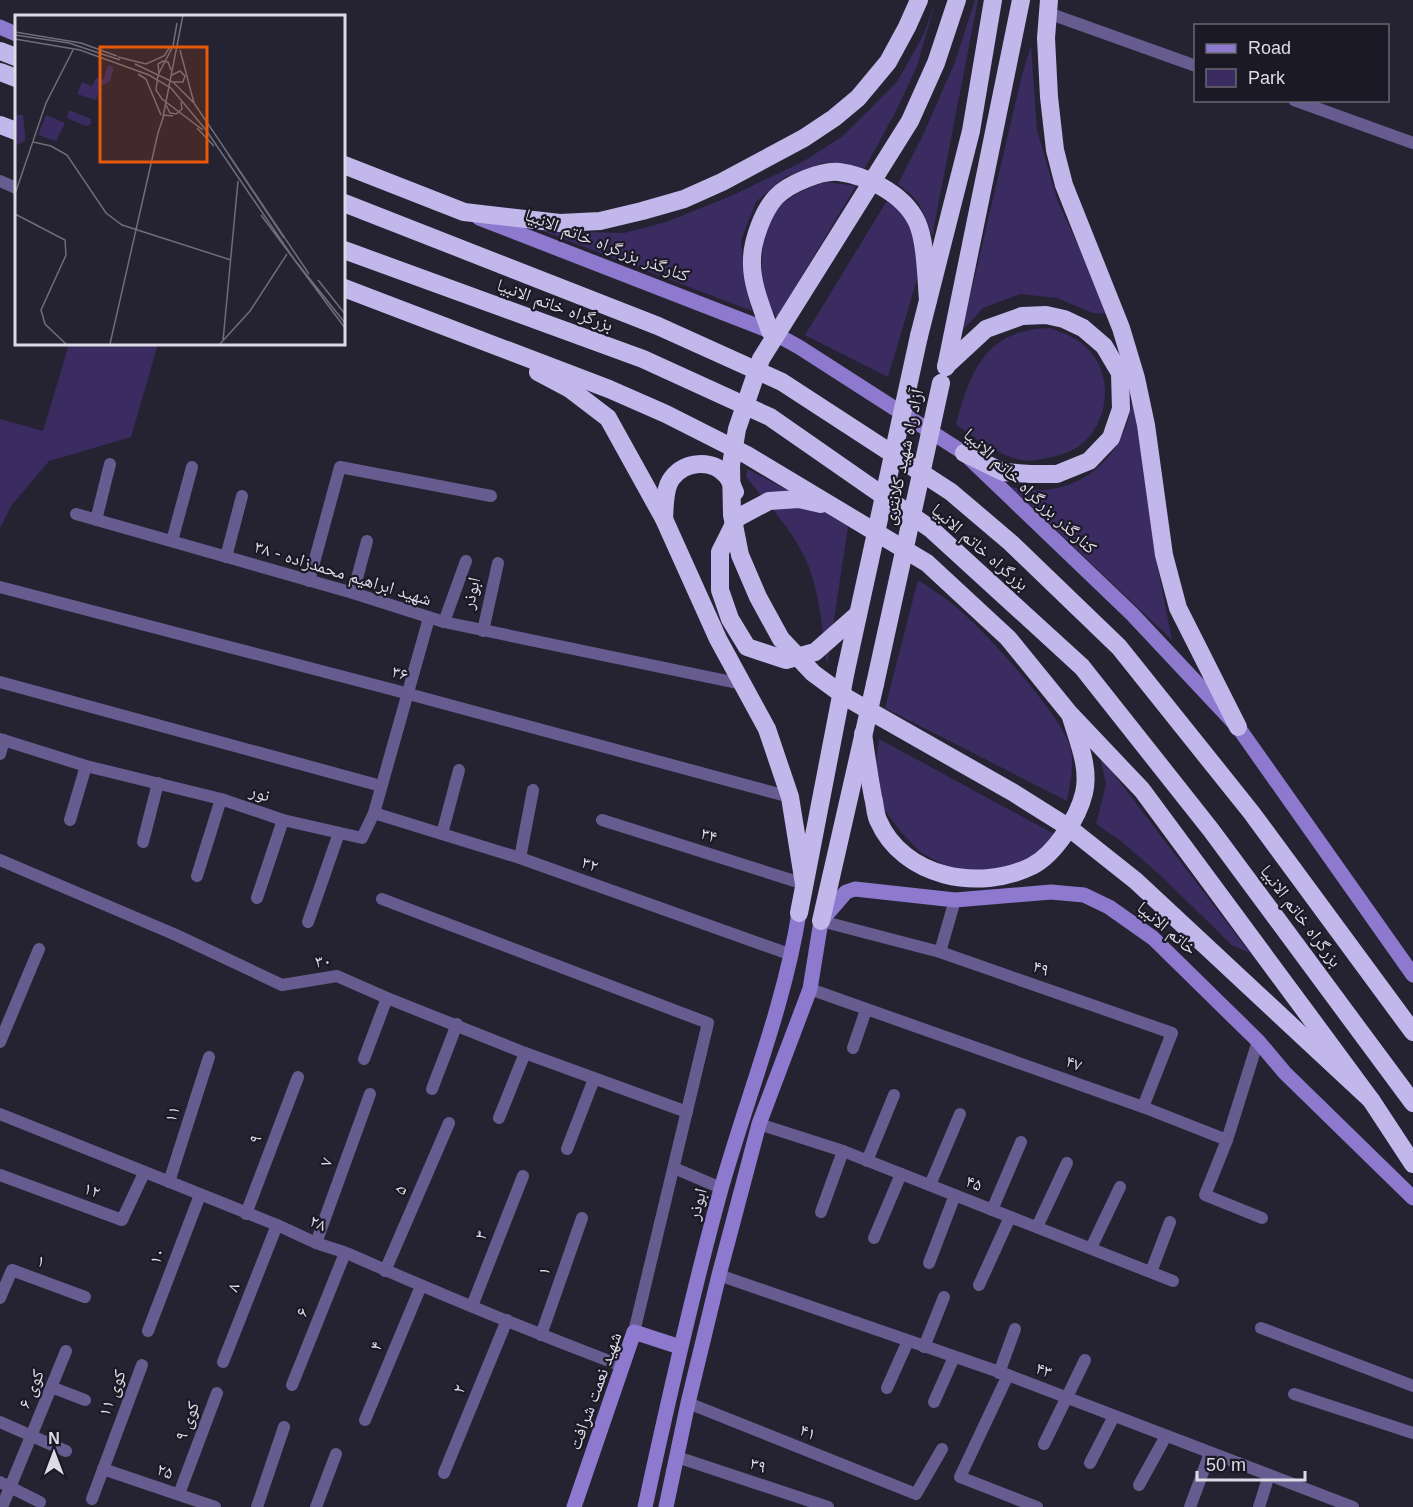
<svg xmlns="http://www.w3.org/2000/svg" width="1413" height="1507" font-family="Arial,'Noto Naskh Arabic',sans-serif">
<rect width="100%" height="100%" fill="#252331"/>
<g fill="#3a2c60">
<polygon points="936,0 917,66 897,109 865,168 823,163 785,177 756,202 741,240 746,289 752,311 543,231 624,233 666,222 731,196 804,161 843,136 897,82 924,34"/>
<path d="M975 0H978L932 236C923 209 921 201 898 184L924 133 955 62Z"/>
<polygon points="1031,46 1037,130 1058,202 1087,265 1106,314 1093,313 1057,298 1020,294 983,308 962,331 1022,75"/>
<path d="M827 182 856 186 777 317C773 311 767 304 764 297 761 288 762 274 762 265 762 215 781 195 827 182Z"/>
<polygon points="888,199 903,214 912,233 918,259 917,279 888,377 805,335"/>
<path d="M1050 328C1063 333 1076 337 1086 347 1113 372 1110 417 1085 441 1076 450 1064 454 1052 457 1042 459 1030 462 1020 460 996 454 976 438 956 425 970 371 986 329 1050 328Z"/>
<polygon points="69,344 158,344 131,437 49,461 11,506 0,528 0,419 43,431"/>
<path d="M1132 399 1139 420 1156 559 1172 640 1011 487C1073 502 1125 462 1132 399Z"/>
<path d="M747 469 797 495 848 527 827 665C822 628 820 586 802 552 788 525 765 501 746 477Z"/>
<path d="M918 580C933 590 949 600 963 613 990 637 1060 714 1070 746 1075 764 1070 783 1067 801L885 708Z"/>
<polygon points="879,739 1056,835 1044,848 1016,865 971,872 944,865 920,852 901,832 884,809 876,762"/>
<polygon points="1100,756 1250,953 1232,945 1160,875 1121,841 1096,824 1106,784"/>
</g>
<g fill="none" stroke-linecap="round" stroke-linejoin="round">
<g stroke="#675c90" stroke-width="12">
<polyline points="1048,13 1196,66"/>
<polyline points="1294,100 1413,143"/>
<polyline points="0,181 16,188"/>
<polyline points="76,514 353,593 444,622 742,684"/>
<polyline points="96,520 110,464"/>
<polyline points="172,541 192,467"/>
<polyline points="226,557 242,496"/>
<polyline points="309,581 340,467 491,496"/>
<polyline points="0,587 394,690 790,797"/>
<polyline points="353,593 367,541"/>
<polyline points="444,622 466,561"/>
<polyline points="483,631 498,563"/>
<polyline points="0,682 381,786"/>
<polyline points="0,739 86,766 221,799 283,820 362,838 374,813 429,618"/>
<polyline points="0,754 4,740"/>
<polyline points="374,813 520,858 792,955"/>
<polyline points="70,820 86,766"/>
<polyline points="602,820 804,884"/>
<polyline points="442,834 459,770"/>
<polyline points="143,842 158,783"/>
<polyline points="520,858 533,790"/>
<polyline points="0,860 176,935 282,985 337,976 387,998 525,1053 687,1112"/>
<polyline points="197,876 221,799"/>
<polyline points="257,898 283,820"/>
<polyline points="382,899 708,1023 634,1332"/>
<polyline points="821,921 940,952 1172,1033 1143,1107"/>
<polyline points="308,922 339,833"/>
<polyline points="940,952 955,900"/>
<polyline points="810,989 1143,1107 1227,1140 1258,1041"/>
<polyline points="0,1042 39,949"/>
<polyline points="853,1048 866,1010"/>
<polyline points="364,1059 387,998"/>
<polyline points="432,1089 457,1024"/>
<path d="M0 1114 277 1225C291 1231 304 1238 319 1244 328 1247 339 1250 349 1254 439 1294 530 1331 622 1366"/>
<polyline points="499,1118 525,1053"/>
<polyline points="759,1124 843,1151 1173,1281"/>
<polyline points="1227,1140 1205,1195 1262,1218"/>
<polyline points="567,1149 594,1079"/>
<polyline points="867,1161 894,1095"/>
<polyline points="674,1168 721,1188"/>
<polyline points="0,1175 122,1220 144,1173"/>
<polyline points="169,1182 209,1057"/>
<polyline points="930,1185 960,1114"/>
<polyline points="992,1210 1021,1142"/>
<polyline points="821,1212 843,1151"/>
<polyline points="246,1214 298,1077"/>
<polyline points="1037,1227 1067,1163"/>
<polyline points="874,1238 901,1174"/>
<polyline points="316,1243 370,1094"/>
<polyline points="1091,1248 1120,1187"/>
<polyline points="929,1263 955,1195"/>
<polyline points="385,1271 449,1123"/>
<polyline points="1151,1272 1170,1222"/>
<polyline points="719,1275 1008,1375 1353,1507"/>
<polyline points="979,1285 1010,1217"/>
<polyline points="0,1298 12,1270 85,1297"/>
<polyline points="472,1306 523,1176"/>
<polyline points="1261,1328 1413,1386"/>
<polyline points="148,1331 200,1195"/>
<polyline points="541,1335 582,1218"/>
<polyline points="924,1347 944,1297"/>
<polyline points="223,1362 277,1225"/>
<polyline points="999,1373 1015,1329"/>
<polyline points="1008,1375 960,1477 1037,1507"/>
<polyline points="292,1385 345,1253"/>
<polyline points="51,1387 85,1400"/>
<polyline points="887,1388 908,1341"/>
<polyline points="1294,1394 1413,1433"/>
<polyline points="934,1402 954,1357"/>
<polyline points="688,1403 916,1494 942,1449"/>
<polyline points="365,1420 421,1286"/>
<polyline points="0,1422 66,1451"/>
<polyline points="1044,1444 1085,1360"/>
<polyline points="677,1457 828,1507"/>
<polyline points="1090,1463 1114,1416"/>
<polyline points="103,1469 215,1507"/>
<polyline points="444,1473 507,1320"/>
<polyline points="0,1482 40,1502"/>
<polyline points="1139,1485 1166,1436"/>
<polyline points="179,1494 217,1393"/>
<polyline points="92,1499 142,1365"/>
<polyline points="2,1507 66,1351"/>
<polyline points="257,1507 284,1427"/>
<polyline points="316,1507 336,1454"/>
<polyline points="1190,1507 1210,1453"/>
<polyline points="1259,1507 1269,1475"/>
</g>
<g stroke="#8d7ace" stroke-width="15">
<polyline points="0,27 16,34"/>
<polyline points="479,218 770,331 799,347 964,453 1132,614 1238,727 1413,975"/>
<polyline points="574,1507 634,1332 680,1347"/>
<path d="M645 1507C668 1401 692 1294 721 1189 747 1097 784 1007 799 913"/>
<polyline points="666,1507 688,1403 719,1275 759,1124 810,989 821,921 846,892 855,889 955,900 1051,892 1084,895 1109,907 1153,938 1258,1041 1285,1073 1413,1198"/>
</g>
<g stroke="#c1b7eb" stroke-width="18">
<polyline points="1049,0 1046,38 1049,97 1055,150 1064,185 1121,328 1136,378 1146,425 1164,555 1178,608 1238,727"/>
<polyline points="0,51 16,57"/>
<polyline points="0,72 16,78"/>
<polyline points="0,125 16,131"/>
<polyline points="344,165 464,212 560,223 600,221 642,211 684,199 722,182 804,138 834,118 858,98 888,62 907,27 919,0"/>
<polyline points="344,203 658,326 782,382 951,492 1011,543 1119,647 1251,812 1413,1032"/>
<polyline points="344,250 643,359 770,417 931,529 1082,667 1211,830 1413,1103"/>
<polyline points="344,288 609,389 666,414 747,455 927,563 1008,638 1069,713 1142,790 1371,1100 1413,1164"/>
<path d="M770 331C762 308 751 284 752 260 752 241 763 211 776 197 788 184 822 170 839 172 855 174 868 179 882 187 896 195 910 207 917 222 926 242 926 278 928 300"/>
<polyline points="919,336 971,131 993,0"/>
<polyline points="946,366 986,329 1022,316 1046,315 1064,319 1083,328 1104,346 1120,373 1121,409 1111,438 1089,461 1057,474 1030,474 1003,472 964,453"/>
<polyline points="946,367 1021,0"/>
<polyline points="538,372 570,389 608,418 664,519 718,639 767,729 790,797 804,884"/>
<polyline points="821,504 799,499 769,501 737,518 720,552 720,590 730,619 747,647 786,660 815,652 857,615"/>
<path d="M664 519C665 506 664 488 672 478 685 461 712 459 726 475 730 480 733 487 735 492"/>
<path d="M863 734C866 755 869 776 873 797 875 804 875 813 878 820 903 878 979 892 1032 866 1055 854 1078 818 1084 793 1090 768 1078 741 1071 717"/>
<polyline points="799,913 846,670"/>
<polyline points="821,921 875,684"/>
</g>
<g stroke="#c1b7eb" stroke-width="18">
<polyline points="957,0 936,63 910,121 761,359 737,429 731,465 732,515 740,555 758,597 781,639 813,673 847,698 1014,793 1068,827 1136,881 1371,1100"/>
<polyline points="846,670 919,336"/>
<polyline points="875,684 941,383"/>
</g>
</g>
<g text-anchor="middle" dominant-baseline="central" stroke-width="4.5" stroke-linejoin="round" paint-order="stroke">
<g font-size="18" fill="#dddce6" stroke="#1c1927">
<text transform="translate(607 245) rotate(21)">کنارگذر بزرگراه خاتم الانبیا</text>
<text transform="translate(555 305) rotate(20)">بزرگراه خاتم الانبیا</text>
<text transform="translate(903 457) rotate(-78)">آزاد راه شهید کلانتری</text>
<text transform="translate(1030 491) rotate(43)">کنارگذر بزرگراه خاتم الانبیا</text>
<text transform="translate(980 547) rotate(41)">بزرگراه خاتم الانبیا</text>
<text transform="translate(343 573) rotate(17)">شهید ابراهیم محمدزاده - ۳۸</text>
<text transform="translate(471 593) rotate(-77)">ابوذر</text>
<text transform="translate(400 673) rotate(15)">۳۶</text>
<text transform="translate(260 793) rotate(18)">نور</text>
<text transform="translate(709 835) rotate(18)">۳۴</text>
<text transform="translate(590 864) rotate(20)">۳۲</text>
<text transform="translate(1301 916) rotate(53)">بزرگراه خاتم الانبیا</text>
<text transform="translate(1167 928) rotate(40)">خاتم الانبیا</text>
<text transform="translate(323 961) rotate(-5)">۳۰</text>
<text transform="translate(1041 968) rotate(19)">۴۹</text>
<text transform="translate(1074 1063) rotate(19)">۴۷</text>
<text transform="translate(172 1114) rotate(-72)">۱۱</text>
<text transform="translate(255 1139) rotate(-69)">۹</text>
<text transform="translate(326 1162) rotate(-70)">۷</text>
<text transform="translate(974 1183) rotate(21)">۴۵</text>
<text transform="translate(92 1190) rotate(20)">۱۲</text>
<text transform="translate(400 1190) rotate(-67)">۵</text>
<text transform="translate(697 1204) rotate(-75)">ابوذر</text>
<text transform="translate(318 1223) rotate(23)">۲۸</text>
<text transform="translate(481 1235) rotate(-68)">۳</text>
<text transform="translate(157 1256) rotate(-69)">۱۰</text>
<text transform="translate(41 1261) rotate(20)">۱</text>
<text transform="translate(544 1271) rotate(-70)">۱</text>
<text transform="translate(233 1287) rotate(-69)">۸</text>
<text transform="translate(302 1312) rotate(-68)">۶</text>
<text transform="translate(376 1346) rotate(-67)">۴</text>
<text transform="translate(1044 1370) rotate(21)">۴۳</text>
<text transform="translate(31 1389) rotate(-67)">کوی ۶</text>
<text transform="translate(459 1389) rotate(-68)">۲</text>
<text transform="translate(595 1391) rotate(-70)">شهید نعمت شرافت</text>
<text transform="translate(112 1393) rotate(-69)">کوی ۱۱</text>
<text transform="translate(187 1421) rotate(-69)">کوی ۹</text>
<text transform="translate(808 1432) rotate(22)">۴۱</text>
<text transform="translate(758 1465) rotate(18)">۳۹</text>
<text transform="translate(165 1471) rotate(19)">۲۵</text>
</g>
</g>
<g transform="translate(15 15)">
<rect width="330" height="330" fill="#252331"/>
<path d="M93 50 99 52 95 66 86 71 81 85 62 79 67 67 77 71 81 63 88 65ZM54 95 76 104V109L71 111 52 103ZM0 100H8L10 120V126L0 131ZM31 100 50 108 41 126 23 120Z" fill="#3a2c60"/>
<path fill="none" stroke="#6f6d79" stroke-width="1.5" d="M162 8 158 31 143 60 141 75 147 84 188 115M0 17 66 28 102 41M0 20 54 28 105 45M0 24 65 35 134 60 156 73 191 115 279 244 330 308M165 35 179 88M103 42 131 49 149 41 155 32M120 49 158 67 179 88 294 259M144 58 143 49 148 46 153 47 156 55M123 59 131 64 146 100M157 60 165 56 170 61 168 67H158M151 90 155 98 161 99 167 94 166 87M148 102 168 0M182 113 199 131M18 127 36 131 52 140 91 198 107 210 216 245M213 139 269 223M0 179 31 88 58 35M0 199 50 225 51 240 26 295 30 309 52 330M246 200 330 313M303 265 330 299M208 326 223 166M95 329 143 118 149 100 158 101M204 330 235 296 272 239"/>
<path fill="#e8590c" fill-opacity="0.15" stroke="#e8590c" stroke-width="3" d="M85 32H192V147H85Z"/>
<rect width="330" height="330" fill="none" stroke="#dddce6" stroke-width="3"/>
</g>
<rect x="1194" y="24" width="195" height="78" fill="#1c1927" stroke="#696773" stroke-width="1.5"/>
<rect x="1206" y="44" width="30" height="9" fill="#8d7ace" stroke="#696773" stroke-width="1.5"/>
<text x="1248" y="54" font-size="18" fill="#dddce6">Road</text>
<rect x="1206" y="69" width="30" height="18" fill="#3a2c60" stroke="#696773" stroke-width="1.5"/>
<text x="1248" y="84" font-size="18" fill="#dddce6">Park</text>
<g transform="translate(54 1453)" stroke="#1c1927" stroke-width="4.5" paint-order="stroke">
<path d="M0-4.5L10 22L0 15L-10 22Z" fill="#dddce6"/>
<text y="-9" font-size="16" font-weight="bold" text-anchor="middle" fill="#dddce6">N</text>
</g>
<path d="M1197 1471v9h108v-9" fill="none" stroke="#dddce6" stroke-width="3"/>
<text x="1206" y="1471" font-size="18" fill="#dddce6" stroke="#1c1927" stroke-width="4.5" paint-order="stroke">50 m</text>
</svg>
